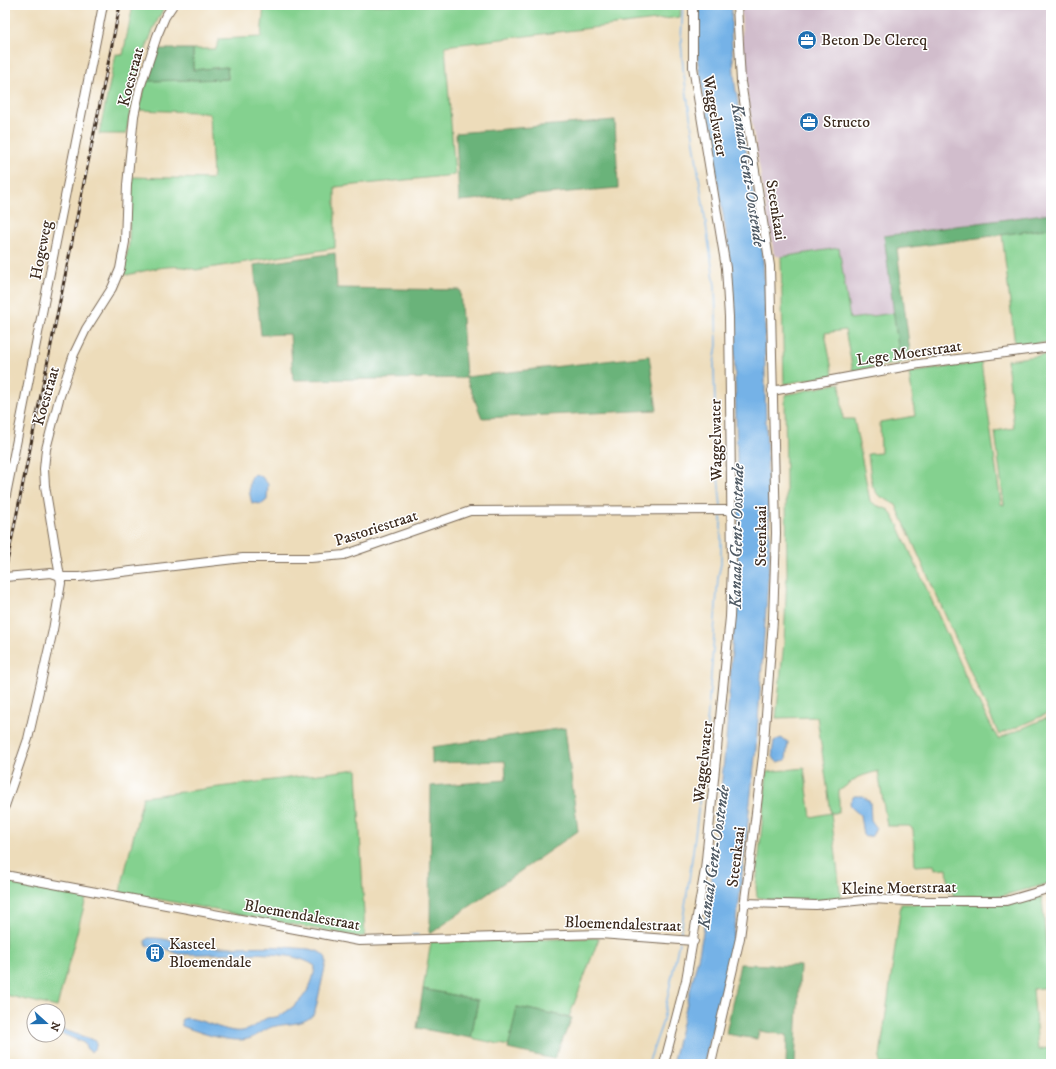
<svg xmlns="http://www.w3.org/2000/svg" width="1056" height="1069" font-family="'IM FELL DW Pica',serif">
<rect width="100%" height="100%" fill="#fff"/>
<filter id="ink" filterUnits="userSpaceOnUse"><feTurbulence type="fractalNoise" baseFrequency=".025" numOctaves="2"/><feDisplacementMap in="SourceGraphic" scale="8" xChannelSelector="R" yChannelSelector="G"/><feConvolveMatrix kernelMatrix="1 2 1 2 8 2 1 2 1" color-interpolation-filters="sRGB"/></filter>
<filter id="wash" filterUnits="userSpaceOnUse"><feTurbulence type="fractalNoise" baseFrequency=".012" numOctaves="4" result="noise"/><feDisplacementMap in="SourceGraphic" scale="16" xChannelSelector="R" yChannelSelector="G"/><feGaussianBlur stdDeviation="0.9" result="paint"/><feColorMatrix in="noise" values="0 0 0 0 0 0 0 0 0 0 0 0 0 0 0 0 0 1.4 0 .05"/><feComposite in="paint" operator="in"/></filter>
<g filter="url(#wash)">
<rect width="100%" height="100%" fill="#eddcba"/>
<polygon fill="#d1bdcc" points="741,5 1051,5 1051,213 884,236 894,313 850,319 839,248 781,257 774,255 743,70"/>
<g fill="#84d18f" stroke="#607e56">
<path d="M133 5H166C143 41 134 93 126 134H99L116 54 123 55Z"/>
<path d="M264 5H681L680 17 445 46 455 175 335 187V248L196 270C174 262 149 270 127 275L123 273 129 244 130 177 213 179 210 114 196 112 138 110 147 81 228 79 227 67 193 70V49H216L219 39 261 37Z"/>
<polygon points="1051,228 1051,342 1015,346 1002,234"/>
<polygon points="839,248 850,319 894,313 900,363 853,371 845,330 825,333 833,375 784,384 781,257"/>
<polygon points="1051,354 1051,712 999,735 896,505 878,495 872,485 868,454 881,453 880,422 915,416 909,373 981,362 1001,504 1004,505 995,431 1014,428 1007,360"/>
<path d="M840 383 843 419H854L870 501 876 505 889 510 898 525 970 686 998 739 1046 718 1051 726V883L1001 896H953V891L949 892 947 868 935 869 934 865 915 866 913 829 909 826H887L878 771 858 777 839 791V813H831L841 899C816 900 782 904 757 897L756 887 767 772 804 768 811 817 831 813 817 717 776 718 784 642 787 574 785 395Z"/>
<polygon points="357,769 365,936 359,937 120,892 143,797"/>
<polygon points="5,880 87,895 57,1007 6,995 5,998"/>
<polygon points="1042,897 1050,987 1033,989 1038,1050 1051,1047 1051,1064 879,1064 901,904 1010,904"/>
<polygon points="599,938 569,1017 517,1007 509,1046 471,1038 478,1000 423,989 431,942"/>
</g>
<g fill="#6bb37a" stroke="#536e4c">
<polygon points="156,49 193,49 193,70 227,67 228,79 147,81"/>
<polygon points="615,120 618,188 459,201 456,133"/>
<polygon points="1051,213 1051,228 897,249 911,360 900,363 884,236"/>
<polygon points="335,253 337,288 460,290 466,377 649,356 657,410 482,418 466,378 293,380 290,334 261,335 254,265"/>
<polygon points="565,728 578,831 430,934 431,786 506,780 505,761 432,763 432,747"/>
<polygon points="740,964 800,966 795,1064 786,1064 787,1035 759,1031 757,1039 726,1034"/>
<polygon points="423,989 478,1000 471,1038 417,1028"/>
<polygon points="517,1007 572,1018 554,1059 508,1049"/>
</g>
<g fill="#74b2e7" stroke="#586e82">
<polygon points="698,5 732,5 731,33 735,85 762,245 765,290 765,390 770,553 756,748 739,903 730,955 704,1064 672,1064 699,954 709,900 726,741 739,538 733,303 728,245 698,63 696,32"/>
<path d="M254 474 261 476 268 484 267 500 262 504 252 503C249 494 247 481 254 474Z"/>
<path d="M781 738 788 742 786 760 777 762C770 756 773 749 774 741Z"/>
<polygon points="854,796 863,796 870,802 871,820 876,827 872,836 865,837 863,835 860,815 851,807 850,802"/>
<path d="M148 938C166 937 182 945 200 946 231 949 264 944 295 948 307 949 319 948 326 958V963L315 1012C307 1025 290 1023 276 1026 267 1027 259 1035 251 1038 234 1045 198 1032 182 1026L181 1020C190 1012 225 1034 242 1031 251 1030 258 1022 267 1018 271 1017 275 1018 279 1016 299 1005 313 990 315 966 289 946 212 956 178 954L166 949 147 946 145 941Z"/>
<polygon points="58,1028 96,1041 96,1047 91,1052 87,1049 84,1043 58,1032"/>
</g>
<g fill="none" stroke-linecap="round" stroke-linejoin="round">
<g stroke="#74b2e7" stroke-width="1.5">
<polyline points="683,5 681,40 683,68 715,286 717,345 714,364 716,456 721,507"/>
<polyline points="1051,713 1049,717 1051,723"/>
<polyline points="412,935 418,935"/>
<path d="M680 936C701 817 710 697 718 577L721 564V513"/>
<polyline points="648,1064 662,1024 679,942"/>
</g>
</g>
</g>
<g filter="url(#ink)">
<g fill="none" stroke-linecap="round" stroke-linejoin="round">
<g stroke="#796855" stroke-width="10">
<g id="minor">
<polyline points="772,391 919,364 1051,347"/>
<polyline points="5,500 103,5"/>
<polyline points="5,577 51,573 63,577 79,577 243,558 311,558 344,555 470,511 731,510"/>
<polyline points="5,806 28,739 53,630 61,583 45,486 44,469 46,449 59,399 74,354 86,329 112,288 120,269 125,242 127,185 134,116 140,88 157,36 165,17 173,5"/>
<polyline points="5,875 359,941 600,934 694,941"/>
<polyline points="744,903 816,905 874,899 906,901 1006,901 1051,888"/>
<polyline points="664,1064 686,980 705,870 730,617 732,567 729,317 726,268 693,67 693,5"/>
<polyline points="711,1064 740,938 750,861 763,756 773,620 776,533 770,266 741,82 737,5"/>
</g>
</g>
<use href="#minor" stroke="#fff" stroke-width="8"/>
<g stroke="#3b2a1e" stroke-width="3">
<polyline id="rail" points="5,572 120,5"/>
</g>
<use href="#rail" stroke="#fff" stroke-width="1.5" stroke-dasharray="4.5" stroke-linecap="butt"/>
</g>
</g>
<defs>
<g id="office-disc" transform="scale(1)"><circle r="9.5" fill="#1f6fb2" stroke="#fff"/><path d="M-6-3h4V-5.5h4V-3h4V5H-6ZM-1-4.5V-3h2v-1.5ZM-6 0V1H6V0Z" fill="#fff"/></g>
<g id="building-disc" transform="scale(1)"><circle r="9.5" fill="#1f6fb2" stroke="#fff"/><path d="M-4-6H4V6H1V3H-1V6H-4ZM-2.5-4.3h1.7v1.8h-1.7ZM.8-4.3h1.7v1.8H.8ZM-2.5-1h1.7V.8h-1.7ZM.8-1h1.7V.8H.8Z" fill="#fff"/></g>
</defs>
<g fill-rule="evenodd">
<use href="#office-disc" x="807" y="40"/>
<use href="#office-disc" x="809" y="122"/>
<use href="#building-disc" x="155" y="953"/>
</g>
<g text-anchor="middle" dominant-baseline="central" stroke-width="3" stroke-linejoin="round" paint-order="stroke">
<g font-size="16" fill="#3b2a1e" stroke="#fff" text-anchor="start">
<text x="821" y="40">Beton De Clercq</text>
<text x="823" y="122">Structo</text>
<text x="169" y="944">Kasteel<tspan x="169" dy="18">Bloemendale</tspan></text>
</g>
<g font-size="16" fill="#3b2a1e" stroke="#fff">
<text transform="translate(131 77) rotate(-75)">Koestraat</text>
<text transform="translate(715 116) rotate(80)">Waggelwater</text>
<text transform="translate(776 210) rotate(81)">Steenkaai</text>
<text transform="translate(41 250) rotate(-79)">Hogeweg</text>
<text transform="translate(909 353) rotate(-8)">Lege Moerstraat</text>
<text transform="translate(46 396) rotate(-74)">Koestraat</text>
<text transform="translate(716 440) rotate(-91)">Waggelwater</text>
<text transform="translate(376 528) rotate(-18)">Pastoriestraat</text>
<text transform="translate(761 536) rotate(-90)">Steenkaai</text>
<text transform="translate(703 762) rotate(-84)">Waggelwater</text>
<text transform="translate(736 857) rotate(-83)">Steenkaai</text>
<text transform="translate(899 888) rotate(-1)">Kleine Moerstraat</text>
<text transform="translate(302 915) rotate(10)">Bloemendalestraat</text>
<text transform="translate(623 924) rotate(2)">Bloemendalestraat</text>
</g>
<g font-size="17" font-style="italic" fill="#4f5a64" stroke="#fff">
<text transform="translate(748 175) rotate(81)">Kanaal Gent-Oostende</text>
<text transform="translate(737 536) rotate(-89)">Kanaal Gent-Oostende</text>
<text transform="translate(714 857) rotate(-82)">Kanaal Gent-Oostende</text>
</g>
</g>
<rect width="1056" height="1069" fill="none" stroke="#fff" stroke-width="20"/>
<g transform="translate(46 1023) rotate(111)"><circle r="19" fill="#ffffff" stroke="#b1aaa5"/>
<path d="M0-3L7 15L0 10L-7 15Z" fill="#1f6fb2"/>
<text y="-6" font-size="11" font-weight="bold" text-anchor="middle" fill="#3b2a1e">N</text>
</g>
</svg>
